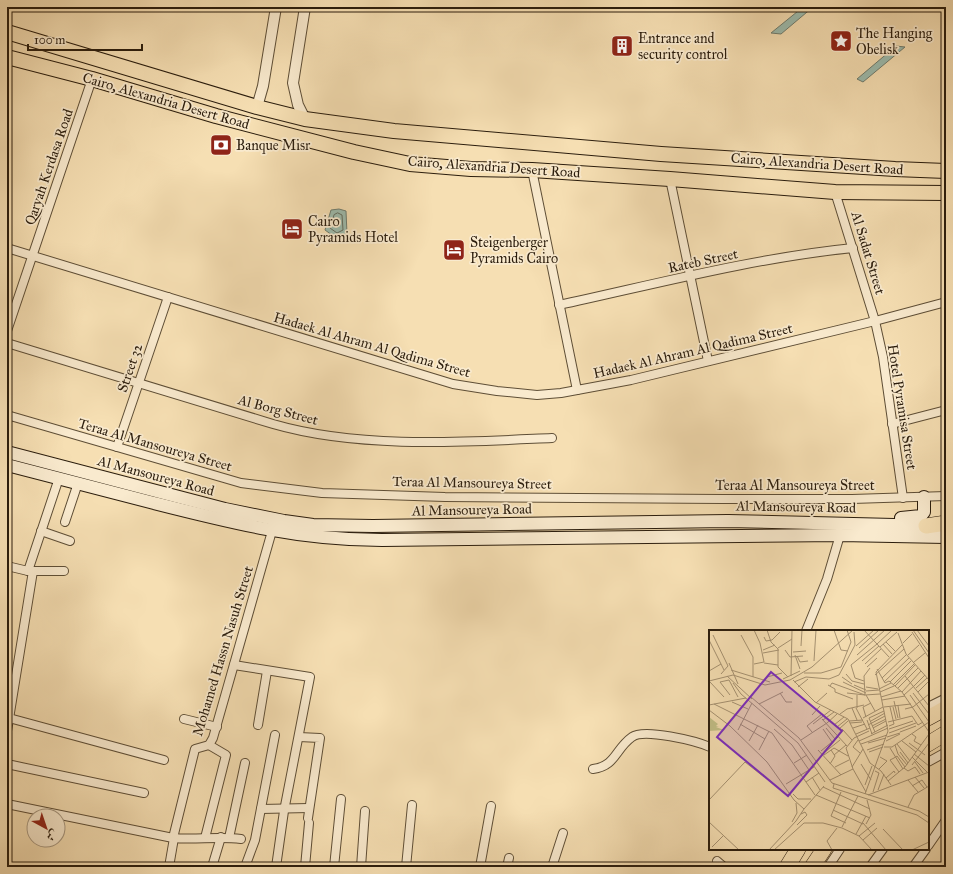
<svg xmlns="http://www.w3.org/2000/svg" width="953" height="874" font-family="'IM FELL Great Primer',Amiri,serif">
<rect width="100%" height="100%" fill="#f6dfb3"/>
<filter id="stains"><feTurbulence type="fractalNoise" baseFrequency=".005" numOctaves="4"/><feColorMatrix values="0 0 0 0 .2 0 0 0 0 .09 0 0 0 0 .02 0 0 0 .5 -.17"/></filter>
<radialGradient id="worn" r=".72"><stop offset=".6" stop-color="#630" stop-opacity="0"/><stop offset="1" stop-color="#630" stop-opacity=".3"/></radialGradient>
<g fill="#9dbcae" stroke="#6f7c6e">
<polygon points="803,7 813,7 781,34 771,33"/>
<polygon points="896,46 905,47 863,82 857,79"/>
<polygon points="339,209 346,211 347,234 336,238 325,230 331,210"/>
</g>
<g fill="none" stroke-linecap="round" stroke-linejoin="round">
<polygon stroke="#646c5e" stroke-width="1" points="338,213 342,215 343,230 337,233 330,228 334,215"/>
<g stroke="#5e4e36" stroke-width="10">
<g id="minor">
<polyline points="532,170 577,390"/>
<polyline points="670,179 708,361"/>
<polyline points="835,192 875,321 883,357 903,498"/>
<polyline points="7,248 453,384 497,391 537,395 561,393 631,380 875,321 946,302"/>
<path d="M559 305C656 284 754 258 853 248"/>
<polyline points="7,331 92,79"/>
<path d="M7 343 273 424C359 449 463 442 552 438"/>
<polyline points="7,415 241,483 322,493 445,497 722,499 852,499 946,496"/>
<polyline points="892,424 946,410"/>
<polyline points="117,447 168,297"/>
<polyline points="65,522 78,483"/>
<polyline points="41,531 70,541"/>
<polyline points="7,566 28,571 64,571"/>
<polyline points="28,571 59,478"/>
<polyline points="806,631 827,579 840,535"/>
<polyline points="234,665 310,677 284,811 276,867"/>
<polyline points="928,707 946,698"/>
<polyline points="9,718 164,760"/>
<polyline points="184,719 217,727"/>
<polyline points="258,725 267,671"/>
<polyline points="7,731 33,571"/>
<polyline points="299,737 320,738 308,818"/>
<polyline points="928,762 946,752"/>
<polyline points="7,764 144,793"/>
<path d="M593 769C616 766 615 749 632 737 644 728 696 741 710 747"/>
<path d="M7 804 173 838C196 840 218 836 241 839"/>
<polyline points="261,809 309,808"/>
<polyline points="173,838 195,749 209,745 213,738 272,531"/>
<polyline points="205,838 226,755 209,745"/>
<polyline points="229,838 245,763"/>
<polyline points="928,846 946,820"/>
<polyline points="717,861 724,867"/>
<polyline points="169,867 174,838"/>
<polyline points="212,867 221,837"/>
<polyline points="245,867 255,840 275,735"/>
<polyline points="305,867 309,823"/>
<polyline points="334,867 341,799"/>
<polyline points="361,867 365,811"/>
<polyline points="406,867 412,805"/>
<polyline points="480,867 491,806"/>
<polyline points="507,867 509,858"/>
<polyline points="552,867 563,833"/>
<polyline points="828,867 840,849"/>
<polyline points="870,867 883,849"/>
<polyline points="913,867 926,849"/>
<polyline points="945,867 946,866"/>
</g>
</g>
<g stroke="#5e4e36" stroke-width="12">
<g id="tertiary">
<polyline points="257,107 263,86 276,7"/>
<polyline points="305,119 298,105 293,83 305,7"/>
</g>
</g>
<g stroke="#2b1d0d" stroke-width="14">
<g id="secondary">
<polyline points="7,452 225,509 284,521 313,525 373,526 728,521 935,526"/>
<path d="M7 465C56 478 105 490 154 503 233 523 300 540 382 540L840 535 946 537"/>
<polyline points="901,518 921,516 924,512 924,497"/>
</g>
</g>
<g stroke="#2b1d0d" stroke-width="16">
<g id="trunk">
<polyline points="7,32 257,107 305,119 394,131 661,154 895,169 946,171"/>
<polyline points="7,57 92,79 216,116 354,152 410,164 471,169 532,170 670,179 835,192 946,193"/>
</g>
</g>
<g stroke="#2b1d0d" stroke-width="16">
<g id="motorway">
<polyline points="926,526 946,523"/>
<polyline points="928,718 946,708"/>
<polyline points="928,744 946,733"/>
<polyline points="787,867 798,849"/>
<polyline points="812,867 824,849"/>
</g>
</g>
<use href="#minor" stroke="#f9eace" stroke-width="8"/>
<use href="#tertiary" stroke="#f9eace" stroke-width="10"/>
<use href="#secondary" stroke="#f9eace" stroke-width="12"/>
<use href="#trunk" stroke="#f6dfb3" stroke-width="14"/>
<use href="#motorway" stroke="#f6dfb3" stroke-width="15"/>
</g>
<defs>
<g id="sight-square" transform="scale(1.15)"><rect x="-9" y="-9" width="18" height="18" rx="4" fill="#8f2418" stroke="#f9eace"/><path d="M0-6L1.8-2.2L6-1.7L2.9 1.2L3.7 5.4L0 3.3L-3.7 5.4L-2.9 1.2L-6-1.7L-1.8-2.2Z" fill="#fff"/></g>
<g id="building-square" transform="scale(1.15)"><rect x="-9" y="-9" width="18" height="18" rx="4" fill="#8f2418" stroke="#f9eace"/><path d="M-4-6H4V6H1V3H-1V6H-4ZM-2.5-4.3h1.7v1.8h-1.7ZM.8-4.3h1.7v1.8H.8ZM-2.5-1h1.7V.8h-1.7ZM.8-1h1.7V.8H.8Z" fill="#fff"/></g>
<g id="bank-square" transform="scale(1.15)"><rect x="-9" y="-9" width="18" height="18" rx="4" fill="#8f2418" stroke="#f9eace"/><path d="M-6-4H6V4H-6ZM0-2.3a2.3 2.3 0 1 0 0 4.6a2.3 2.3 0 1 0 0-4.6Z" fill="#fff"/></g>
<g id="hotel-square" transform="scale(1.15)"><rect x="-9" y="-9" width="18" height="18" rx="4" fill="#8f2418" stroke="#f9eace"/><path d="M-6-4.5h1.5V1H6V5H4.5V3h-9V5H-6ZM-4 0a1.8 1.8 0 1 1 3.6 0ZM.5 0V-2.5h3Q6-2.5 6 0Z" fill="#fff"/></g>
</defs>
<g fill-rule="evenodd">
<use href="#sight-square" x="841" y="41"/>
<use href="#building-square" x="622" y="46"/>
<use href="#bank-square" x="221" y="145"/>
<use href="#hotel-square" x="292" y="229"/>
<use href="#hotel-square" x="454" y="250"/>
</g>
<g text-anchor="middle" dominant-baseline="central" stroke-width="3.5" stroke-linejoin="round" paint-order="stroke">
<g font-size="14" fill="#2b1d0d" stroke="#f9eace" text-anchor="start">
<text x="856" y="33">The Hanging<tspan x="856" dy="16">Obelisk</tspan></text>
<text x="638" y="38">Entrance and<tspan x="638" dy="16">security control</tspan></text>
<text x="236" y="145">Banque Misr</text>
<text x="308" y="221">Cairo<tspan x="308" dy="16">Pyramids Hotel</tspan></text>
<text x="470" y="242">Steigenberger<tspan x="470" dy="16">Pyramids Cairo</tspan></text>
</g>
<g font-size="14" fill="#2b1d0d" stroke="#f9eace">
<text transform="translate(166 101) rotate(16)">Cairo, Alexandria Desert Road</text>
<text transform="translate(817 164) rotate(4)">Cairo, Alexandria Desert Road</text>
<text transform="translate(49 167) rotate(-71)">Qaryah Kerdasa Road</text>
<text transform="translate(494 167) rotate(4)">Cairo, Alexandria Desert Road</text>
<text transform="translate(868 253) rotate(73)">Al Sadat Street</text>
<text transform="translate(703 261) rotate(-12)">Rateb Street</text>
<text transform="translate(372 345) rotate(16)">Hadaek Al Ahram Al Qadima Street</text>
<text transform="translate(693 351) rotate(-13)">Hadaek Al Ahram Al Qadima Street</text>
<text transform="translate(130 368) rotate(-71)">Street 32</text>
<text transform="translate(902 407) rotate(81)">Hotel Pyramisa Street</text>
<text transform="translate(278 410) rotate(15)">Al Borg Street</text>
<text transform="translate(155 445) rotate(16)">Teraa Al Mansoureya Street</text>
<text transform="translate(156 476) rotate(15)">Al Mansoureya Road</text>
<text transform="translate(472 483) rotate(1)">Teraa Al Mansoureya Street</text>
<text x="795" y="485">Teraa Al Mansoureya Street</text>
<text transform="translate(796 507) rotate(1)">Al Mansoureya Road</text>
<text transform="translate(472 510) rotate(-1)">Al Mansoureya Road</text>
<text transform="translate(223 651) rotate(-73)">Mohamed Hassn Nasuh Street</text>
</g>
</g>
<g transform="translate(709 630)">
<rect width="220" height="220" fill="#f6dfb3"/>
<path d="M0 87 9 94 7 96H10L7 97 15 100 0 101Z" fill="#c3c088"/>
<path fill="none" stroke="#a59171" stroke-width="1" d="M45 0 51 13 55 32 45 34M58 0 62 12 69 19V37L79 47M125 0 132 20 139 21M155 0 180 27M204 0 220 23M208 0 220 16M203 2 220 28M189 3 197 24 220 50M4 5 19 36 12 44M32 5 44 27V47M55 7 57 11 63 10 71 2M0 10 15 40M177 12 186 21M194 13 203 4M168 14 183 0M174 14 183 24M92 16 93 0M147 16 165 0M171 17 188 2M69 18 83 9M150 18 170 0M54 20 66 15M76 20 81 27 94 26M84 22 97 21M54 23 70 20M86 25 91 39M148 25 176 0M199 25 210 15M88 26 91 32 99 31M105 31 107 0M153 31 170 16M205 32 216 23M20 33 29 54M55 33 69 35M156 34 172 19M158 37 168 28M168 39 176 53 180 51 193 62 220 102M22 40 61 52M0 41 12 34M95 43H112L132 37 142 12 138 0M137 44 143 51 155 54M166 45 195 19M18 46 43 69M82 46 83 0M196 46 220 76M58 47 73 43M133 47 143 54M173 48 197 25M74 49 91 41M84 50 106 72 139 89 161 133 172 141 182 155M0 51 24 45 56 55 81 50 103 37 144 0M155 51 146 48 142 35 168 14M1 52 15 67M85 52 97 47 120 49 130 45 146 15 145 2M134 52 157 63M175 52 200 28M181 52 202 31M24 53 32 64 89 113 116 152M119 55 126 59V62L144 69M145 55 157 60M184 55 205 34M121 56 123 53 156 65 171 64M186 56 206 35M205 56 216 45M89 57 99 49M157 57 169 59M189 58 209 38M207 58 218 48M170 59 182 53M157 61 170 60M171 62 185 56M193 62 212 41M209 62 220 51M71 63 77 72H83M138 63 156 65 155 46 161 38M204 63 220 84M21 65 11 52 20 50 29 67M157 65 166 81M195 65 205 56M42 67 90 108 123 153 210 181 220 187M172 67 192 61M173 70 196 66M185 71 189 88M23 72 39 79M107 73 118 63M5 74 63 103 106 165M50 74 74 62M0 75 37 68M189 76 191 88M175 77 202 74M184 77 187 89M143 78 148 90M147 78 158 99M148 78V65M196 79 204 77 220 64M0 80 21 96 58 132 85 170 95 179 87 191 60 220M131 84 138 79 155 75M103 85 111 76M157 87 154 77 162 73M154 88 174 77M113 89 138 116M114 90 125 82M158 90 163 104M140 91 154 90M162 91 176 83M179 92 203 86 209 95 214 92M118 93 128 84M141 93 153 92M31 94 56 109M104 94 122 80M125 95 135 87M159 95 176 86M163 96 177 89M180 96 185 94 181 77M128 97 138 89M117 98 126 109M144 98 156 94M164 98 177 91M65 99 83 115 100 140M114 99 123 112M130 99 139 91M133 99 143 110M180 99 204 91M29 100 43 73M103 102 98 96 113 84M166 102 160 88 175 81M191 102 207 96M180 103 207 93M147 104 161 98M162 104 179 95M203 104 207 107 205 111 212 115M178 107 191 103M92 110 118 93M149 110 144 117 151 123M40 111 49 95M150 111 179 98M177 111 191 104M193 111 207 122M159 113 177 108M200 113 216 125M152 114 178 105M188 114 201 131M186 115 189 124 198 135M175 117H183L220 92 201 65M181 118 194 139M50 120 60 101M109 120 132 145M158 120 175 114M112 121 129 107M116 122 131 110M160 122 174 117M191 122 199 133M205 124 220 136M115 125 125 118 139 126M125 125 137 115M203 127 218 142M185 128 181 130 190 142M185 128 188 126 196 137M206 132 214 143M85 133 98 125M121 134 126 126 122 120M152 134 162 150M203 135 220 113M126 137 140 130M143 137 154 119M195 138 199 141 206 137 211 144M144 139 157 162M170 139 178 131 171 127M103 147 111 160M206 147 215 158M177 148 185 141 186 143M121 150 144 139 137 118 145 108 160 101M199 150 209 162M179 151 196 137 220 104M97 152 110 143M77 154 105 137M125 154 124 158 208 185 220 193M156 155 163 136M203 156 213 150 218 157M114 157 161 179M169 160 175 144M132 162 122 186 137 193M164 162 170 143 166 141M84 164 89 169H102M156 164 179 101 167 42 193 15M107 165 161 188M159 165 220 142M0 170 36 132 55 147M199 177 205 165 220 156M95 179 115 156M124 180 154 194M0 192 30 220M83 192 88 183 87 173M154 193 177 220M157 194 162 185 158 170M88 195 98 185 96 182 92 184M133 197 149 166M133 198 150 206 163 220M174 199 194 220M147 204 157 186M150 206 166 193M154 210 168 198M3 217 14 206M65 220 95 193H114L133 198M123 220 118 211 128 198M203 220 220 212"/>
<path fill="#7b2cbf" fill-opacity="0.15" stroke="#7b2cbf" stroke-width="2" d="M62 42 133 101 79 166 8 107Z"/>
<rect width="220" height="220" fill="none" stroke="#2b1d0d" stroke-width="2"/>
</g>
<rect width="953" height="874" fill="none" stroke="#f6dfb3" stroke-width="24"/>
<rect x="8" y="8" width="937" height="858" fill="none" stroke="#2b1d0d" stroke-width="2"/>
<rect x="12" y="12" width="929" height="850" fill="none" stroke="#2b1d0d"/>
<g transform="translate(46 828) rotate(140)"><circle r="19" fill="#f9eace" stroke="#a79881"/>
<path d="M0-3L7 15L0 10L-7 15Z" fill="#8f2418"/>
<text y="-6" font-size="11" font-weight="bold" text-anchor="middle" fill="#2b1d0d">ش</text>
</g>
<path d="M28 44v6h114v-6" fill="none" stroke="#2b1d0d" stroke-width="2"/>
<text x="34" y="44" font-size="12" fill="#2b1d0d" stroke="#f9eace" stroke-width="3" paint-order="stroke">100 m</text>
<rect width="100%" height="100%" filter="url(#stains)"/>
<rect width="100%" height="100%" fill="url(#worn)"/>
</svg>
